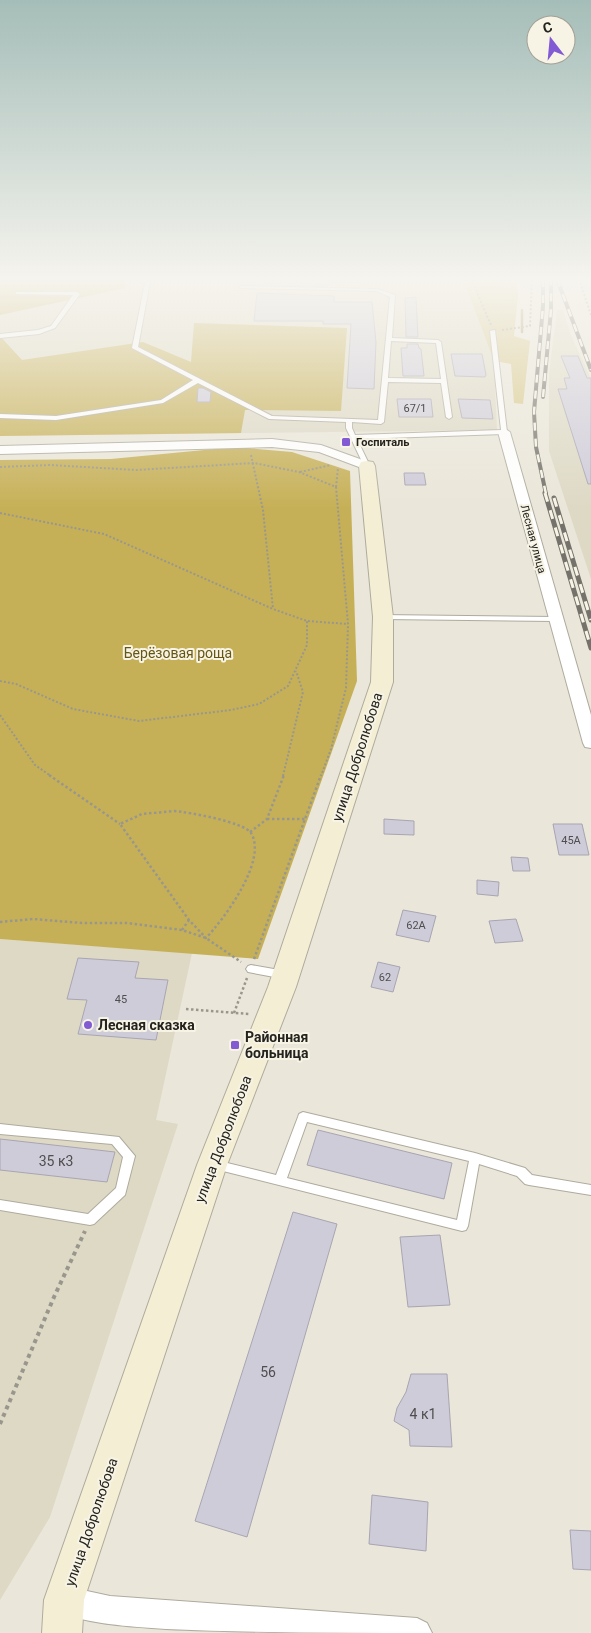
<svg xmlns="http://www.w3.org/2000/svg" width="591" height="1633" font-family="Roboto,sans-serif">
<rect width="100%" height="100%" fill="#eae6d9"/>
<g fill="#ded9c5">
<polygon points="0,279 463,279 494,361 497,430 0,436"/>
<polygon points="557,310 563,310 570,333 591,379 591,579 549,451 549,374"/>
<polygon points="0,939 192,953 156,1120 178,1124 50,1517 0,1600"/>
</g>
<polygon fill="#d7c788" points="463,279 516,279 518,295 514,336 530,341 523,404 514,403 511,364 494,361"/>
<g fill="#c6b057">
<polygon points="0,279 125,279 125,288 0,315"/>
<polygon points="194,323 347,328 341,411 245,410 241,433 0,436 0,336 22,360 143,342 191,362"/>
<polygon points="235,447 292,452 350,471 357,681 258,959 0,939 0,460 111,459"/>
</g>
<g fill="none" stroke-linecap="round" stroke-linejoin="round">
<polyline stroke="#a89858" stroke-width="2.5" points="522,310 522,332"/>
</g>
<g fill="#cfccda" stroke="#a8a5b2">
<polygon points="257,293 334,296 334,302 372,302 376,342 374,389 347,388 351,324 323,324 323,321 254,321"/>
<polygon points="416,297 418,337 406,337 405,298"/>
<polygon points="407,344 418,344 419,348 421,349 424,376 403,376 401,348 407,348"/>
<polygon points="451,354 482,354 486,375 485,377 455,376"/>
<polygon points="561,356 578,356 587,378 591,378 591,484 588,484 558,389 567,389 564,378 570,378"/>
<polygon points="198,388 203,388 211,392 210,402 197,402"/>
<polygon points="397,399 431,399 433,417 399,417"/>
<polygon points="458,399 490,400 493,419 462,418"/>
<polygon points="404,473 424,473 426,485 405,485"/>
<polygon points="384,819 414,821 414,835 384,834"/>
<polygon points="553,824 582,824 589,855 559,855"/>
<polygon points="511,857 528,858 530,871 513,871"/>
<polygon points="477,880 499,882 498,896 477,894"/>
<polygon points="403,910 436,916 429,942 396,935"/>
<polygon points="516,919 523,941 495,943 489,921"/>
<polygon points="78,958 139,962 135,978 168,980 156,1040 78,1034 87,1000 67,999"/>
<polygon points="378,962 400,967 393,992 371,987"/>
<polygon points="318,1130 452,1163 444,1199 307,1165"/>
<polygon points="0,1139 115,1152 107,1182 0,1170"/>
<polygon points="293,1212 337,1224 247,1537 195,1521"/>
<polygon points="440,1235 450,1305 408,1307 400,1237"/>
<polygon points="411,1374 447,1374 452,1447 410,1446 409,1430 394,1421 397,1408 406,1392"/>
<polygon points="372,1495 428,1502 426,1551 369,1544"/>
<polygon points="570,1530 591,1531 591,1570 573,1569"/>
</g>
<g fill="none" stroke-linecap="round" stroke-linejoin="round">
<g stroke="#aeab9e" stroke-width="2">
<g id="lane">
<path d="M135 279H143L150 282 138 347 272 416 378 420 390 297 376 291 241 288 239 287V286L377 289 395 295 392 338 438 340 441 342 452 417 449 419 446 417 441 383 388 382 384 422 381 424 352 422V428L355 435 501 430 490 331 495 330 507 432 504 434 357 439 370 466 367 468 364 466 346 428V422L269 419 198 383 163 403 56 420 0 418V414L56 416 161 400 193 380 132 348 145 283ZM391 341 436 343 441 379 388 378Z"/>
<polygon points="16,292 77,292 80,294 55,328 39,334 0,338 0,334 38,330 51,326 73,295 18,294 16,294"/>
<polygon points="380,615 555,617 559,619 555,621 383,619 380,619"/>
<polygon points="251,965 285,971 288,972 290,975 288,978 285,979 248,972 246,969 248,966"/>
<path d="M303 1112 475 1153 525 1168 532 1175 591 1185V1195L529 1185 525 1184 517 1176 479 1164 468 1226 466 1230 462 1231 211 1168 209 1165 211 1162 215 1160 276 1175 298 1117 299 1114ZM307 1122 469 1161 457 1220 287 1178Z"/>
<polygon points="0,1124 119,1137 135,1156 125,1195 94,1224 90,1225 0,1210 0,1200 88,1214 116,1188 123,1157 112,1144 0,1134"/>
</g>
</g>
<g stroke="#aeab9e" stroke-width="2">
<g id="street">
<polygon points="504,428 510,432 591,715 591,748 585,747 583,743 498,432"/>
<polygon points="272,439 321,445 371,463 373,466 367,470 319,452 272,447 0,454 0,446"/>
<path d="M64 1586 110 1596 417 1618 427 1623 432 1633C343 1633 254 1633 166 1629 128 1626 89 1625 54 1610L50 1600 54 1590Z"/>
</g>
</g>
<g stroke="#aeab9e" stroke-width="2">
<polygon id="secondary" points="367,461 373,462 375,466 393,617 393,682 296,987 227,1165 84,1600 82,1633 42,1633 44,1600 197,1165 268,987 371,682 373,617 359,466 361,462"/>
</g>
<g stroke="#99978d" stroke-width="2" stroke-dasharray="2 2" stroke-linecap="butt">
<polyline points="471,279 491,325"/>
<polyline points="579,279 591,315"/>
<polyline points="502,330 530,326 532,279"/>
<polyline points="251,455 263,510 273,609"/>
<polyline points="0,467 50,465 136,470 254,463 299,472 336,487 348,624 346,688 331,749 321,776"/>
<polyline points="300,472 331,465"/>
<polyline points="336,487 338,468"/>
<polyline points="0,513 104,534 273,609 307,621 348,624"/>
<polyline points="0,681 16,684 73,709 139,721 231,710 259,704 288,686 307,645 307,621"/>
<polyline points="0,715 35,765 51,776"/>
<polyline points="283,776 303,692 296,671"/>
</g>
<g stroke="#99978d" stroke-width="2.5" stroke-dasharray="2.5 2.5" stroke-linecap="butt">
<polyline points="49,775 120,824"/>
<path d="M174 811C188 812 244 822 251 833 268 860 224 919 206 938L189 920 120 824 142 814Z"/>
<polyline points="267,819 305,819"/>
<polyline points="250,832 267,819 284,775"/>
<polyline points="0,922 33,919 82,923 127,923 182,930 206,938 241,962"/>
<polyline points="182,930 189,920"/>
<polyline points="254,959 321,775"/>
<polyline points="186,1009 249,1014"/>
<polyline points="234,1013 247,978"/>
</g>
<polyline stroke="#99978d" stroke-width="4" stroke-dasharray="4 4" stroke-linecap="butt" points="0,1424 54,1297 85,1231"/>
<use href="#lane" fill="#fff" fill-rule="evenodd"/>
<use href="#street" fill="#fff" fill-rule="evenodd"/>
<use href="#secondary" fill="#f4eed4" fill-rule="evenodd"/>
<g stroke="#74726a" stroke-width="4">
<g id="rail-far1">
<polyline points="543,279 543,306 534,412 536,447 546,494"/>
<polyline points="557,279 591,370"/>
<polyline points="543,397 551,310 551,279"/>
</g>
</g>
<g stroke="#74726a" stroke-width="5">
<g id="rail">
<polyline points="545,493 591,648"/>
<polyline points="554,498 591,620"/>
</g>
</g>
<use href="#rail-far1" stroke="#f7f4e6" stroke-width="2.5" stroke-dasharray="8" stroke-linecap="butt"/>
<use href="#rail" stroke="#f7f4e6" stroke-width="3" stroke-dasharray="9" stroke-linecap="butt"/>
</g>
<linearGradient id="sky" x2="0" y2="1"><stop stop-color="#a5bdb8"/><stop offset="0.55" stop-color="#f6f4ee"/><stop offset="1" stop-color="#f6f4ee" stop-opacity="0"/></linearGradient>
<rect width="591" height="508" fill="url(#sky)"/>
<g fill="#825ad3" stroke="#f7f4e6" stroke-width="2">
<rect x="341" y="437" width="10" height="10" rx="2.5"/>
<circle cx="88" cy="1025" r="5"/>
<rect x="230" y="1040" width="10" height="10" rx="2.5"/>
</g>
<g text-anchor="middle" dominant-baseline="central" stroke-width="4" stroke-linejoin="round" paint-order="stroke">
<g font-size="11" fill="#4f4d4d">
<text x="415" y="408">67/1</text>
<text x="571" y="840">45А</text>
<text x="416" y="925">62А</text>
<text x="385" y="977">62</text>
<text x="121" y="999">45</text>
</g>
<g font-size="11" font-weight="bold" fill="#24231e" stroke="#f7f4e6" text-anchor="start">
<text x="356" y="442">Госпиталь</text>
</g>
<g font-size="11" fill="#24231e" stroke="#f7f4e6">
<text transform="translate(533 539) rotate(75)">Лесная улица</text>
</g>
<g font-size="14" fill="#665613" stroke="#f7f4e6">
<text x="178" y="653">Берёзовая роща</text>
</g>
<g font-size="14" fill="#24231e" stroke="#f7f4e6">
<text transform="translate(357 757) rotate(-72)">улица Добролюбова</text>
<text transform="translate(223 1139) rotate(-69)">улица Добролюбова</text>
<text transform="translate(91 1522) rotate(-71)">улица Добролюбова</text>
</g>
<g font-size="14" font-weight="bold" fill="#24231e" stroke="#f7f4e6" text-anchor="start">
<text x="98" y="1025">Лесная сказка</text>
<text x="245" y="1037">Районная<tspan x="245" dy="16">больница</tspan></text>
</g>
<g font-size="14" fill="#4f4d4d">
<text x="56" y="1161">35 к3</text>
<text x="268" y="1372">56</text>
<text x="423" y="1414">4 к1</text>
</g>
</g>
<g transform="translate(551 40) rotate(344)"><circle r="24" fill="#f7f4e6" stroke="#a3a096"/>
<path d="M0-4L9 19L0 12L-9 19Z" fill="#825ad3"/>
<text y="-8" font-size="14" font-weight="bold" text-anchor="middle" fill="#24231e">С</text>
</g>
</svg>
